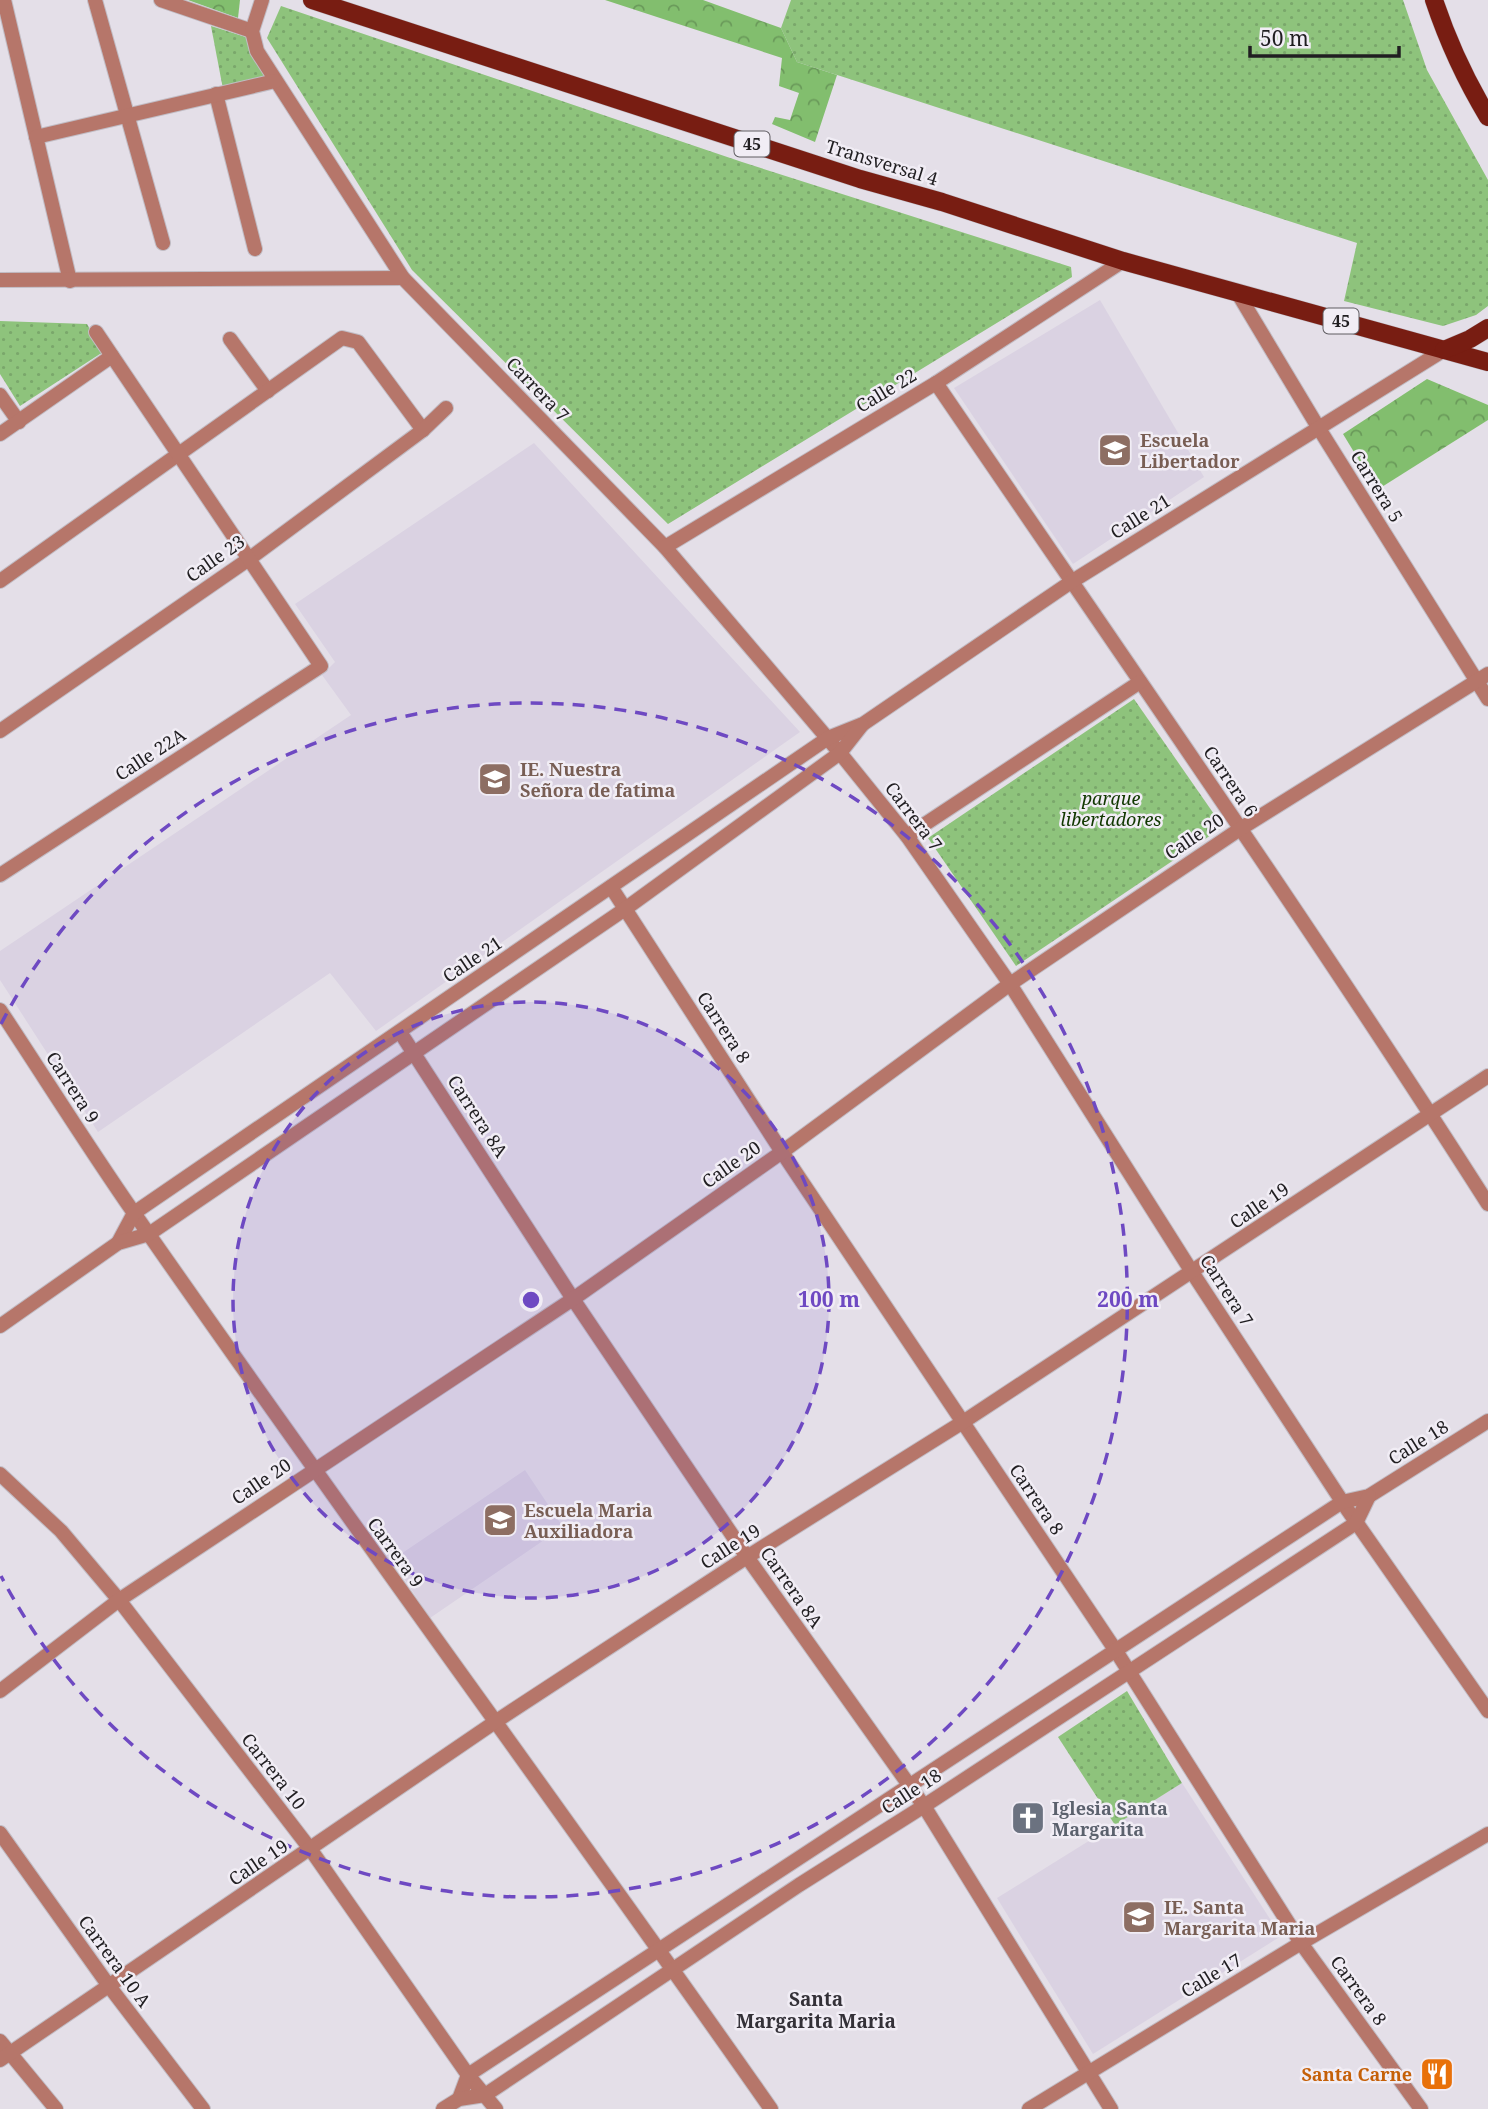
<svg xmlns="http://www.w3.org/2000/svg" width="1488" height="2109" font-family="'Noto Serif',serif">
<defs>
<pattern id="green-dots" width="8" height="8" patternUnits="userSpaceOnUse" patternTransform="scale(1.75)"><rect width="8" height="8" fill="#8ec37c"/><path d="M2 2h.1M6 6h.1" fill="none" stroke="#7aa76b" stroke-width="1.8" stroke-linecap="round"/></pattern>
<pattern id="forest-crowns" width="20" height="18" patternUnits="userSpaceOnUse" patternTransform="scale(1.75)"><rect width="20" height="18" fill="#82be6e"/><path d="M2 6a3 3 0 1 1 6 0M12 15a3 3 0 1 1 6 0" fill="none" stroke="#6a9a5a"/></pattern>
</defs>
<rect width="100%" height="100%" fill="#e4dfe8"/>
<g fill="#dad2e2">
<polygon points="1100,300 1204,477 1073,564 954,388"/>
<polygon points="534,443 800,732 376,1031 330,973 98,1132 0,980 0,951 351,715 322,675 335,662 295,604"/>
<polygon points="525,1470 563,1527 430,1618 392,1560"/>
<polygon points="1182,1783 1281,1936 1093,2054 997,1898"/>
</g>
<g fill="url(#green-dots)">
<polygon points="791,0 1403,0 1427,70 1488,180 1488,306 1476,315 1443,326 1344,301 1357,243 797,62 781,28"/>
<polygon points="281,6 742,162 1071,267 1072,277 668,524 412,270 267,38"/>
<polygon points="211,26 246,37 268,79 223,89"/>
<polygon points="0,321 87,324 103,352 20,406 0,374"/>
<polygon points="1134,699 1223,827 1016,966 928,838"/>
<polygon points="1127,1691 1182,1783 1115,1825 1058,1737"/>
</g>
<g fill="url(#forest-crowns)">
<polygon points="188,0 240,0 238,18"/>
<polygon points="605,0 703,0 781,28 797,62 837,75 815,142 772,124 775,117 790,120 799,93 779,86 782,58"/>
<polygon points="1427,379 1488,405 1488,420 1377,490 1343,434"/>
</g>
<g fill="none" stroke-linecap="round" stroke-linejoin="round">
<g stroke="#c1bcc4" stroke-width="16">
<g id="street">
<polyline points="4,0 70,281"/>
<polyline points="95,0 163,243"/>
<polyline points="161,0 252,31"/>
<polyline points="262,0 252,31 257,51 403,278 665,547 840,753 907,836 1010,984 1192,1272 1347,1509 1488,1711"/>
<polyline points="216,94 255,249"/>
<polyline points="36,137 275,81"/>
<polyline points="0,280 403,278"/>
<polyline points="1237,292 1318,427 1488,699"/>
<polyline points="230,339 268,391"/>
<path d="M936 383C1122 656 1311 926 1488 1204"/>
<polyline points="0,395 19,422"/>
<polyline points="0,434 112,356"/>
<polyline points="665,547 936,383 1123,261"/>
<polyline points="0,581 342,338 358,342 423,430"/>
<polyline points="0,731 249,559 423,430 446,408"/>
<polyline points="907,836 1140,682"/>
<polyline points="0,875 321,666 96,332"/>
<polyline points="611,887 782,1152 1116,1651 1301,1943 1421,2109"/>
<path d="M0 1010C45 1078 88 1147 134 1213 343 1514 561 1809 771 2109"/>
<polyline points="400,1032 573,1299 747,1557 924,1806 1111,2109"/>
<polyline points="118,1243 134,1213 828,738 863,724 1071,582 1444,350"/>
<polyline points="0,1326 118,1243 149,1234 625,909 840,753 862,725"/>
<polyline points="0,1474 61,1531 119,1600 311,1850 468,2075 496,2109"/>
<polyline points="0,1691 119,1600 573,1299 782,1152 1010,984 1240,829 1488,674"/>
<polyline points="0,1833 109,1986 203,2109"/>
<polyline points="0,2041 56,2109"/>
<polyline points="0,2060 495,1722 747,1557 963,1422 1488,1076"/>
<polyline points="459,2099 468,2075 1342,1502 1369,1496 1488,1421"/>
<polyline points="443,2109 459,2099 485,2095 799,1885 924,1806 1356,1523 1369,1496"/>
<polyline points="1029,2109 1301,1943 1488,1834"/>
</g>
</g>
<g stroke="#c1bcc4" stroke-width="19">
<g id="primary">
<polyline points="312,0 860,179 942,202 1123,261 1488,362"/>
<path d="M1434 0C1448 42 1465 79 1488 117"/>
<polyline points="1444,350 1470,339 1488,328"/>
</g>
</g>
<use href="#street" stroke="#b6766a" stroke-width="14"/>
<use href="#primary" stroke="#781d12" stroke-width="18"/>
</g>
<circle cx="531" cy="1300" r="298" fill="#6e49c2" fill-opacity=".12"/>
<g fill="none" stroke="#6e49c2" stroke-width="3.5" stroke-dasharray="12 9">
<circle cx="531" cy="1300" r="298"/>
<path d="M1 1024A597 597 0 1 1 1 1576"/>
</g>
<defs>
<g id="school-square" transform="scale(1.75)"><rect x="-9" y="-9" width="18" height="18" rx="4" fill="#8d6e63" stroke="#f1edf5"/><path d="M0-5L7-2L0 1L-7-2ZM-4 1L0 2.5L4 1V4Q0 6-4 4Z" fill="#fff"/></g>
<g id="church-square" transform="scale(1.75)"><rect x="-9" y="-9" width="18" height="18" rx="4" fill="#6b7280" stroke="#f1edf5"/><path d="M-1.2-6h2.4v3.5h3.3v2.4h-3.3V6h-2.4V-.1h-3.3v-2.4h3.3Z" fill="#fff"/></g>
<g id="restaurant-square" transform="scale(1.75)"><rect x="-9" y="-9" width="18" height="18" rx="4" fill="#e8710a" stroke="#f1edf5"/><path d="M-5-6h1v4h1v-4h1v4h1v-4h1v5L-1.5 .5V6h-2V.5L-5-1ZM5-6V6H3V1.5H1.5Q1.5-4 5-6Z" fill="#fff"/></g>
</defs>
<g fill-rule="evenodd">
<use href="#school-square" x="1115" y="450"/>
<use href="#school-square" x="495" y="779"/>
<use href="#school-square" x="500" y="1520"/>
<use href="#church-square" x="1028" y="1818"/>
<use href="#school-square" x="1139" y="1917"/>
<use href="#restaurant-square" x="1437" y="2074"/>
</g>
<g text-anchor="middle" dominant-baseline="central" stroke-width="5" stroke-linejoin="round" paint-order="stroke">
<g fill="#f1edf5" stroke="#5f5c61" stroke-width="2">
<rect x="734.5" y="131.5" width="35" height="25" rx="5"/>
<rect x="1323.5" y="308.5" width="35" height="25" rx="5"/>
</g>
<g font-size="16" font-weight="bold" fill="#201e21">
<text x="752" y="144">45</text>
<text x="1341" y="321">45</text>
</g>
<g font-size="18" fill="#201e21" stroke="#f1edf5">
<text transform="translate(882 162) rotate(17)">Transversal 4</text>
<text transform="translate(538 389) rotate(46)">Carrera 7</text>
<text transform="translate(886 390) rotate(-31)">Calle 22</text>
<text transform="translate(1377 486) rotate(58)">Carrera 5</text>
<text transform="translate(1140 516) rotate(-32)">Calle 21</text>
<text transform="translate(215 558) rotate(-35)">Calle 23</text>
<text transform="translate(150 754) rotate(-33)">Calle 22A</text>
<text transform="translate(1231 781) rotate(56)">Carrera 6</text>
<text transform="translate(914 816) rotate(53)">Carrera 7</text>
<text transform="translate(1194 836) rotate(-34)">Calle 20</text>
<text transform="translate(472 959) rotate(-34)">Calle 21</text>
<text transform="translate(724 1027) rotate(57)">Carrera 8</text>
<text transform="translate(73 1087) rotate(57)">Carrera 9</text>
<text transform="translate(478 1116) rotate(57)">Carrera 8A</text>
<text transform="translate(731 1164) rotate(-35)">Calle 20</text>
<text transform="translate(1259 1205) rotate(-34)">Calle 19</text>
<text transform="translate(1227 1290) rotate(57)">Carrera 7</text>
<text transform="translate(1418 1442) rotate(-32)">Calle 18</text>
<text transform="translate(261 1481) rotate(-34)">Calle 20</text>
<text transform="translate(1037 1499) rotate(56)">Carrera 8</text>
<text transform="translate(730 1546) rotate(-33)">Calle 19</text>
<text transform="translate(396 1552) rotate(54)">Carrera 9</text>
<text transform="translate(792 1587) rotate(55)">Carrera 8A</text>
<text transform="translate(274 1771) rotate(52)">Carrera 10</text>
<text transform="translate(911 1791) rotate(-33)">Calle 18</text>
<text transform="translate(258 1862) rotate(-34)">Calle 19</text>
<text transform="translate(115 1961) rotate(54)">Carrera 10 A</text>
<text transform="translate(1211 1975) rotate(-31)">Calle 17</text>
<text transform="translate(1359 1990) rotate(54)">Carrera 8</text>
</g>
<g font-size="18" font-weight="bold" fill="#785e54" stroke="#f1edf5" text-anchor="start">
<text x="1140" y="440">Escuela<tspan x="1140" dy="21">Libertador</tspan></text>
<text x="520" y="769">IE. Nuestra<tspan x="520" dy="21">Señora de fatima</tspan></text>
<text x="524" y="1510">Escuela Maria<tspan x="524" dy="21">Auxiliadora</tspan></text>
<text x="1164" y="1907">IE. Santa<tspan x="1164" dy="21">Margarita Maria</tspan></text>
</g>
<g font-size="18" font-style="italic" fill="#113800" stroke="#f1edf5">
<text x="1111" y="798">parque<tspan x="1111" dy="21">libertadores</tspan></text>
</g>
<g font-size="18" font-weight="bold" fill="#5b616d" stroke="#f1edf5" text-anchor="start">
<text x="1052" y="1808">Iglesia Santa<tspan x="1052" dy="21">Margarita</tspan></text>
</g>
<g font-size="18" font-weight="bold" fill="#c56008" stroke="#f1edf5" text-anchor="end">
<text x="1412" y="2074">Santa Carne</text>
</g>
<g font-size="19" font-weight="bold" fill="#343138" stroke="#f1edf5">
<text x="816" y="1999">Santa<tspan x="816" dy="22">Margarita Maria</tspan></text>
</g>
</g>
<circle cx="531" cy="1300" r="10" fill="#6e49c2" stroke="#f1edf5" stroke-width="3.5"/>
<g font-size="21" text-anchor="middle" font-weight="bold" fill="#6e49c2" stroke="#f1edf5" stroke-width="5" stroke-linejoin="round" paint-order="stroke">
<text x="829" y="1307">100 m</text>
<text x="1128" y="1307">200 m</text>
</g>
<path d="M1250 46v10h149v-10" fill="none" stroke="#201e21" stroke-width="3.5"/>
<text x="1260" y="46" font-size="21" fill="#201e21" stroke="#f1edf5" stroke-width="5" paint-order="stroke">50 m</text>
</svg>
